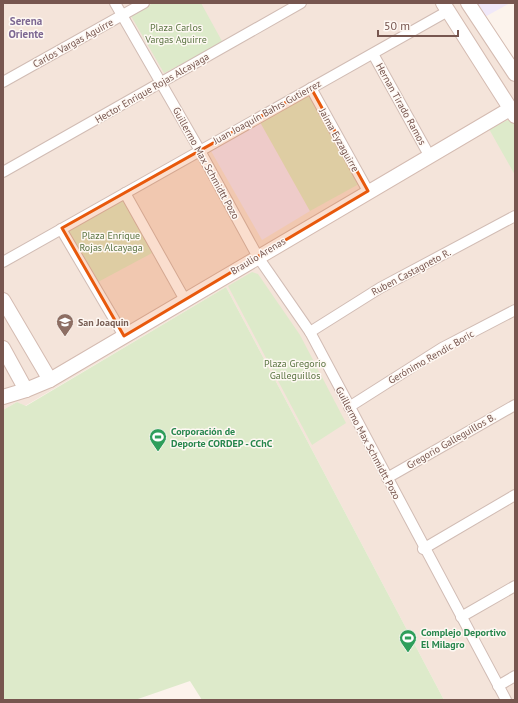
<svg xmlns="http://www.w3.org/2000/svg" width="518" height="703" font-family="'PT Sans',sans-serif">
<rect width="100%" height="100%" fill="#fcf3ec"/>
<polygon fill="#f4e4da" points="3,3 473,3 515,67 515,700 444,700 226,287 25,406 17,402 3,410"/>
<g fill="#f0e8f9">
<polygon points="473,3 510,3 483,18"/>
<polygon points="260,122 310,211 262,240 211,151"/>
</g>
<g fill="#ddeaca">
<polygon points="153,3 201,3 223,43 164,73 131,16"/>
<polygon points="309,94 359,184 310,211 260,122"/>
<polygon points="508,120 515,124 515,175 489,129"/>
<polygon points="123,199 128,201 154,252 98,282 92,280 68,231"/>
<polygon points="252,272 258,274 300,335 346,423 312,445 228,286"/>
<polygon points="226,287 444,700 202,700 190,681 135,700 3,700 3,410 17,402 26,406"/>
</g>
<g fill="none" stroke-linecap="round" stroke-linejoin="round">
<g stroke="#d1bcb4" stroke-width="12">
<g id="street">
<polyline points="115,3 199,149 258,257 310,332 506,700"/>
<polyline points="373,54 429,155"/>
<polyline points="3,82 144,3"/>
<polyline points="311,88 368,191"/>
<polyline points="3,172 301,3"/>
<polyline points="125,193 185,300"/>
<polyline points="61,229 124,336"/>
<polyline points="3,262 448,11"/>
<polyline points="310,332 380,288 515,216"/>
<polyline points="349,407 442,348 515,310"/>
<polyline points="387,478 515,405"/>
<polyline points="423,549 515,495"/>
<polyline points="461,617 515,586"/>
<polyline points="498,686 515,676"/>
</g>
</g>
<g stroke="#d4bbb1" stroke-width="16">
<g id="secondary">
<polyline points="443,3 515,116"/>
<polyline points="468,3 515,74"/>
<polyline points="3,300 50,380"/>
<polyline points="3,348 26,390"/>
<polyline points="3,397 26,390 50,380 510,109"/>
</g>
</g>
<use href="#street" stroke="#fff" stroke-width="10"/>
<use href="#secondary" stroke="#fff" stroke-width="14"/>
</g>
<path fill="#e8590c" fill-opacity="0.2" stroke="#e8590c" stroke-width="3" stroke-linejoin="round" d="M311 88 368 191 124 336 62 228Z"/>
<defs>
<g id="school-pin" transform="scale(0.9)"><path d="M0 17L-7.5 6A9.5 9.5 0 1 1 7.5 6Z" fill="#8d6e63" stroke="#fef8f3"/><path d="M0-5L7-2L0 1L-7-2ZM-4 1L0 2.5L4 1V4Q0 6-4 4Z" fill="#fff"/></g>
<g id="stadium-pin" transform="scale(0.9)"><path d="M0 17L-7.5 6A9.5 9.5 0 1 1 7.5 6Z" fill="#2e9e5b" stroke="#fef8f3"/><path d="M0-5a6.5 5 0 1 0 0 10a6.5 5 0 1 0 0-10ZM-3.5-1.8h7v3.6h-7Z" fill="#fff"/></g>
</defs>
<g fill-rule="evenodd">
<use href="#school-pin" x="65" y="322"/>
<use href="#stadium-pin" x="158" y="437"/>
<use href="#stadium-pin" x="408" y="638"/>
</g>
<g text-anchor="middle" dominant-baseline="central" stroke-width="3" stroke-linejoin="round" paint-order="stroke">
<g font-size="10" fill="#5c7644" stroke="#fef8f3">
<text x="176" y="27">Plaza Carlos<tspan x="176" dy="12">Vargas Aguirre</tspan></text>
<text x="111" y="235">Plaza Enrique<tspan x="111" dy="12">Rojas Alcayaga</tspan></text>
<text x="295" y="363">Plaza Gregorio<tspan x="295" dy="12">Galleguillos</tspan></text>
</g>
<g font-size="10" fill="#77564f" stroke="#fef8f3">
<text transform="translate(73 43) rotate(-29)">Carlos Vargas Aguirre</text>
<text transform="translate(152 88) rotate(-30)">Hector Enrique Rojas Alcayaga</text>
<text transform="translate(401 104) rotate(61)">Hernan Tirado Ramos</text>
<text transform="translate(267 112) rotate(-29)">Juan Joaquín Bahrs Gutierrez</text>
<text transform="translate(339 140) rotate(61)">Jaima Eyzaguirre</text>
<text transform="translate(206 163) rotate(61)">Guillermo Max Schmidtt Pozo</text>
<text transform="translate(258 256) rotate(-31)">Braulio Arenas</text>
<text transform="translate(411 272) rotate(-28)">Ruben Castagneto R.</text>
<text transform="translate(431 357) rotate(-30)">Gerónimo Rendic Boric</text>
<text transform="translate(451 441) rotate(-30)">Gregorio Galleguillos B.</text>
<text transform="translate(368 443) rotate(62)">Guillermo Max Schmidtt Pozo</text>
</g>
<g font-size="10" font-weight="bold" fill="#785e54" stroke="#fef8f3" text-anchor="start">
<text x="78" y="322">San Joaquin</text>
</g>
<g font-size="10" font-weight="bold" fill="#27864d" stroke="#fef8f3" text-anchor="start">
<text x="171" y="431">Corporación de<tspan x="171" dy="12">Deporte CORDEP - CChC</tspan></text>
<text x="421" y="632">Complejo Deportivo<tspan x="421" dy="12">El Milagro</tspan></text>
</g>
<g font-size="11" font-weight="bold" fill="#7c6792" stroke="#fef8f3">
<text x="26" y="21">Serena<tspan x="26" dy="13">Oriente</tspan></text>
</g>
</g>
<rect width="518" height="703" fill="none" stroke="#77564f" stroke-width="8"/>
<path d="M378 30v6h80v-6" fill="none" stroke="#77564f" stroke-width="2"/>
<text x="384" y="30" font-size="12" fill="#77564f" stroke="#fef8f3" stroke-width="3" paint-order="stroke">50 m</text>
</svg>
